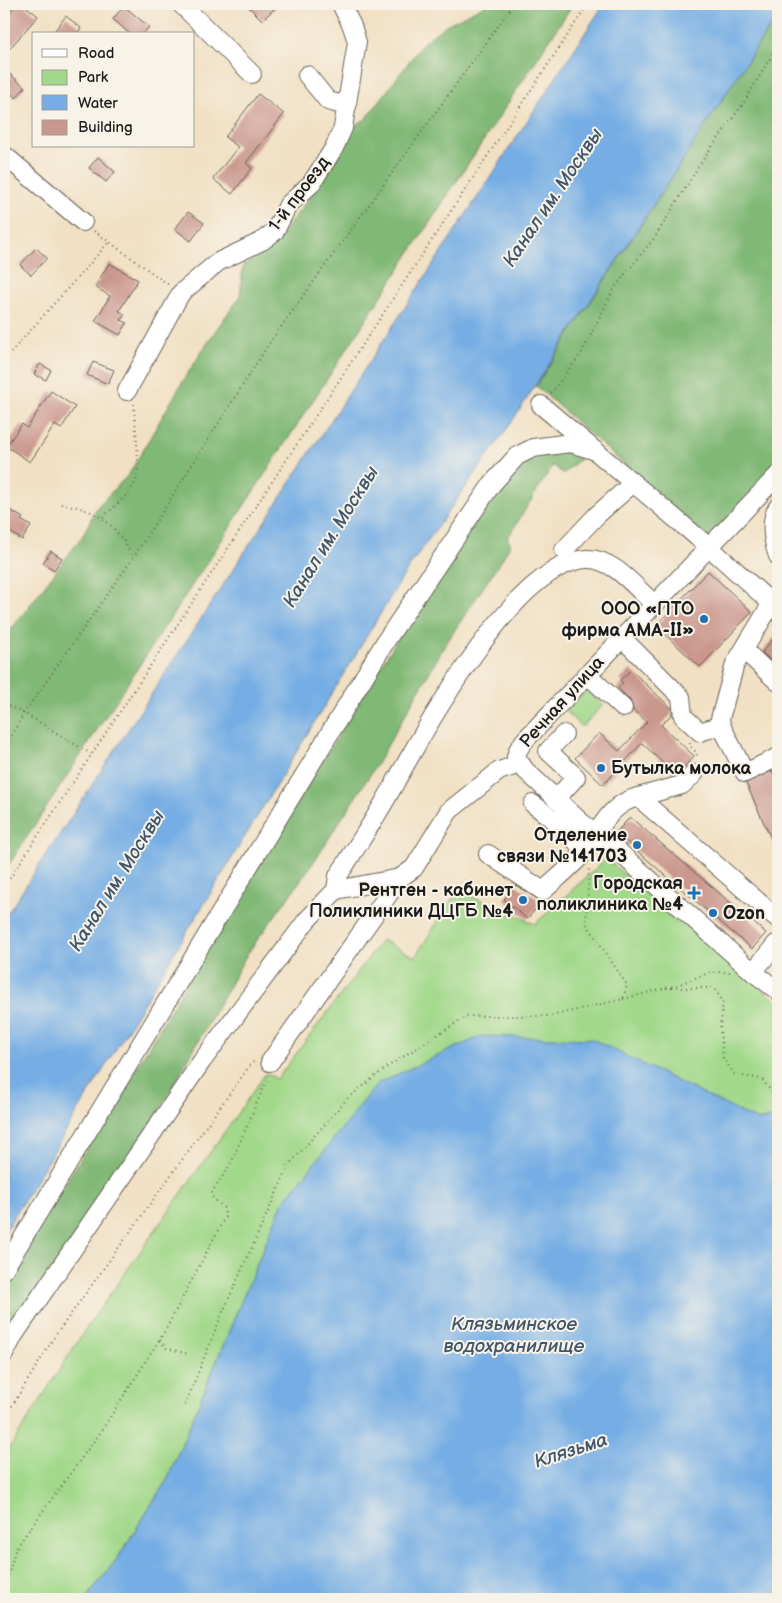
<svg xmlns="http://www.w3.org/2000/svg" width="782" height="1603" font-family="'Balsamiq Sans',sans-serif">
<rect width="100%" height="100%" fill="#f7f3e8"/>
<filter id="ink" filterUnits="userSpaceOnUse"><feTurbulence type="fractalNoise" baseFrequency=".02" numOctaves="2"/><feDisplacementMap in="SourceGraphic" scale="10" xChannelSelector="R" yChannelSelector="G"/><feConvolveMatrix kernelMatrix="1 2 1 2 8 2 1 2 1" color-interpolation-filters="sRGB"/></filter>
<filter id="wash" filterUnits="userSpaceOnUse"><feTurbulence type="fractalNoise" baseFrequency=".0096" numOctaves="4" result="noise"/><feDisplacementMap in="SourceGraphic" scale="20" xChannelSelector="R" yChannelSelector="G"/><feGaussianBlur stdDeviation="1.12" result="paint"/><feColorMatrix in="noise" values="0 0 0 0 0 0 0 0 0 0 0 0 0 0 0 0 0 1.4 0 .05"/><feComposite in="paint" operator="in"/></filter>
<g filter="url(#wash)">
<rect width="100%" height="100%" fill="#f1e0c3"/>
<g fill="#a1d889" stroke="#5e7a52">
<polygon points="587,690 603,705 582,727 566,712"/>
<polygon points="606,859 778,1002 778,1123 772,1118 282,1204 167,1480 119,1556 86,1599 4,1599 4,1457 85,1330 266,1073 277,1079 382,940 415,957 458,890 535,924"/>
</g>
<g fill="#80b875" stroke="#4e6a48">
<polygon points="487,4 573,4 4,872 4,639 82,537 97,507 129,474 186,376 218,327 240,297 243,266 276,241 311,196 335,160 349,128 366,119 424,42 446,25"/>
<polygon points="778,14 778,485 718,548 536,386"/>
<path d="M562 449 587 453 563 474 553 465 507 539 511 543 504 556 445 645 377 764 311 866 247 954 157 1115 4 1342V1281L113 1107 193 972 395 643 503 481C523 458 532 454 562 449Z"/>
</g>
<g fill="#75ade4" stroke="#486480">
<polygon points="604,4 778,4 778,14 509,426 407,570 4,1233 4,919"/>
<polygon points="481,1036 592,1039 758,1121 772,1118 778,1123 778,1599 86,1599 119,1556 167,1480 282,1204 378,1083"/>
</g>
<g id="blocks">
<g fill="#ca978d">
<polygon points="16,4 23,4 38,16 4,55 4,19"/>
<polygon points="246,4 280,4 262,20"/>
<polygon points="124,6 149,27 143,34 130,34 113,19"/>
<polygon points="66,16 81,28 77,34 60,34 55,30"/>
<polygon points="4,69 25,87 16,98 4,88"/>
<polygon points="258,94 284,114 246,163 252,168 232,194 213,179 238,147 225,137"/>
<polygon points="98,157 115,172 106,182 89,168"/>
<polygon points="188,212 204,223 191,241 175,229"/>
<polygon points="36,248 47,258 31,275 20,265"/>
<polygon points="109,263 138,280 119,311 125,314 121,320 127,323 120,335 95,321 110,296 95,287"/>
<polygon points="93,362 114,370 108,384 87,375"/>
<polygon points="40,364 51,370 46,380 34,374"/>
<polygon points="51,391 75,407 61,429 55,425 30,462 6,446 22,424 27,428"/>
<polygon points="7,508 23,518 21,520 31,526 22,540 4,528 4,513"/>
<polygon points="51,551 62,558 54,570 43,563"/>
<polygon points="708,571 752,612 700,667 656,626"/>
<polygon points="778,633 778,668 762,652"/>
<polygon points="631,670 672,709 672,714 661,725 694,756 676,776 642,743 603,785 575,758 599,733 619,751 647,722 633,710 630,700 618,688 623,683 620,680"/>
<polygon points="772,771 778,784 778,854 746,783"/>
<polygon points="630,817 766,933 752,949 616,833"/>
<polygon points="516,885 542,902 527,919 504,899"/>
</g>
</g>
</g>
<g filter="url(#ink)">
<use href="#blocks" fill-opacity="0" stroke="#676156" stroke-width="1"/>
<g fill="none" stroke-linecap="round" stroke-linejoin="round">
<g stroke="#676156" stroke-width="20">
<g id="minor">
<polyline points="181,4 252,74"/>
<polyline points="307,75 328,101 347,106"/>
<polyline points="4,155 83,222"/>
<polyline points="127,391 181,293 218,262 262,241 275,231 288,205 311,184 334,148 343,128 357,42 352,26 341,4"/>
<polyline points="541,405 709,547 778,609"/>
<polyline points="778,475 524,741 518,750 516,757 525,770 581,822 619,852 753,972 778,991"/>
<path d="M778 507C769 520 773 542 778 556"/>
<polyline points="564,550 597,515 632,484"/>
<polyline points="772,603 735,664 720,719 721,725 745,773 778,757"/>
<polyline points="622,638 681,697 683,716 700,732 721,725"/>
<polyline points="744,650 778,682"/>
<polyline points="587,674 623,708"/>
<polyline points="638,797 682,785 694,774"/>
<polyline points="556,799 576,777 548,751 564,734"/>
<polyline points="533,804 564,828 585,851"/>
<path d="M488 854 543 891C557 878 574 865 585 851 600 830 609 804 638 797L778 919"/>
<polyline points="336,890 400,878 414,868 449,811 499,771 520,764"/>
<polyline points="753,972 776,944"/>
<polyline points="270,1062 400,878"/>
<polyline points="4,1269 387,639 492,484 517,456 533,448 570,443 596,451"/>
<path d="M4 1354 14 1335 202 1061 307 920 336 890 338 876C354 851 371 825 386 799 420 739 512 564 586 559 612 557 636 588 654 604"/>
</g>
</g>
<g stroke="#676156" stroke-width="2" stroke-dasharray="1 4" stroke-linecap="butt">
<polyline points="94,231 169,285"/>
<polyline points="4,360 109,242"/>
<polyline points="551,393 581,354 615,287 655,237 702,161 743,104 778,45"/>
<path d="M61 504C98 509 117 525 133 558"/>
<path d="M103 517C113 507 129 496 135 482 142 467 134 423 134 404"/>
<polyline points="4,704 24,713 91,754"/>
<polyline points="690,743 689,745 697,753 696,759"/>
<polyline points="4,749 24,713 133,558 270,342 514,4"/>
<polyline points="4,887 588,4"/>
<polyline points="666,988 714,988 723,1002 720,1029 723,1058 735,1075 762,1079 774,1095 778,1095"/>
<polyline points="623,999 677,985 711,972 731,972"/>
<polyline points="160,1340 166,1348 188,1354"/>
<polyline points="185,1405 221,1316 289,1165 348,1098 387,1067 467,1016 551,1016 623,999 627,985 586,923 589,868"/>
<polyline points="4,1419 55,1336 251,1064 256,1060"/>
<polyline points="4,1590 16,1548 102,1430 165,1331 225,1217 224,1208 212,1197 212,1192 230,1165 268,1077"/>
</g>
<use href="#minor" stroke="#fff" stroke-width="18"/>
</g>
</g>
<g fill="#1f6fb2" stroke="#f7f3e8" stroke-width="2">
<circle cx="704" cy="619" r="5"/>
<circle cx="601" cy="768" r="5"/>
<circle cx="637" cy="845" r="5"/>
<path d="M691.5 885.5h5v5h5v5h-5v5h-5v-5h-5v-5h5z"/>
<circle cx="523" cy="900" r="5"/>
<circle cx="713" cy="913" r="5"/>
</g>
<g text-anchor="middle" dominant-baseline="central" stroke-width="4" stroke-linejoin="round" paint-order="stroke">
<g font-size="18" fill="#1c1c1c" stroke="#f7f3e8">
<text transform="translate(299 194) rotate(-53)">1-й проезд</text>
<text transform="translate(562 702) rotate(-48)">Речная улица</text>
</g>
<g font-size="18" font-weight="bold" fill="#1c1c1c" stroke="#f7f3e8" text-anchor="end">
<text x="694" y="609">ООО «ПТО<tspan x="694" dy="21">фирма АМА-II»</tspan></text>
<text x="611" y="768" text-anchor="start">Бутылка молока</text>
<text x="627" y="835">Отделение<tspan x="627" dy="21">связи №141703</tspan></text>
<text x="683" y="883">Городская<tspan x="683" dy="21">поликлиника №4</tspan></text>
<text x="513" y="890">Рентген - кабинет<tspan x="513" dy="21">Поликлиники ДЦГБ №4</tspan></text>
<text x="723" y="913" text-anchor="start">Ozon</text>
</g>
<g font-size="19" font-style="italic" fill="#40566c" stroke="#f7f3e8">
<text transform="translate(553 198) rotate(-56)">Канал им. Москвы</text>
<text transform="translate(331 537) rotate(-58)">Канал им. Москвы</text>
<text transform="translate(117 881) rotate(-58)">Канал им. Москвы</text>
<text x="514" y="1324">Клязьминское<tspan x="514" dy="22">водохранилище</tspan></text>
<text transform="translate(571 1451) rotate(-18)">Клязьма</text>
</g>
</g>
<rect width="782" height="1603" fill="none" stroke="#f7f3e8" stroke-width="20"/>
<rect x="32" y="32" width="162" height="115" fill="#f7f3e8" stroke="#9f9d96"/>
<rect x="42" y="49" width="25" height="8" fill="#ffffff" stroke="#9f9d96"/>
<text x="78" y="58" font-size="15" fill="#1c1c1c">Road</text>
<rect x="42" y="70" width="25" height="15" fill="#a1d889" stroke="#9f9d96"/>
<text x="78" y="82" font-size="15" fill="#1c1c1c">Park</text>
<rect x="42" y="95" width="25" height="15" fill="#75ade4" stroke="#9f9d96"/>
<text x="78" y="108" font-size="15" fill="#1c1c1c">Water</text>
<rect x="42" y="120" width="25" height="15" fill="#ca978d" stroke="#9f9d96"/>
<text x="78" y="132" font-size="15" fill="#1c1c1c">Building</text>
</svg>
